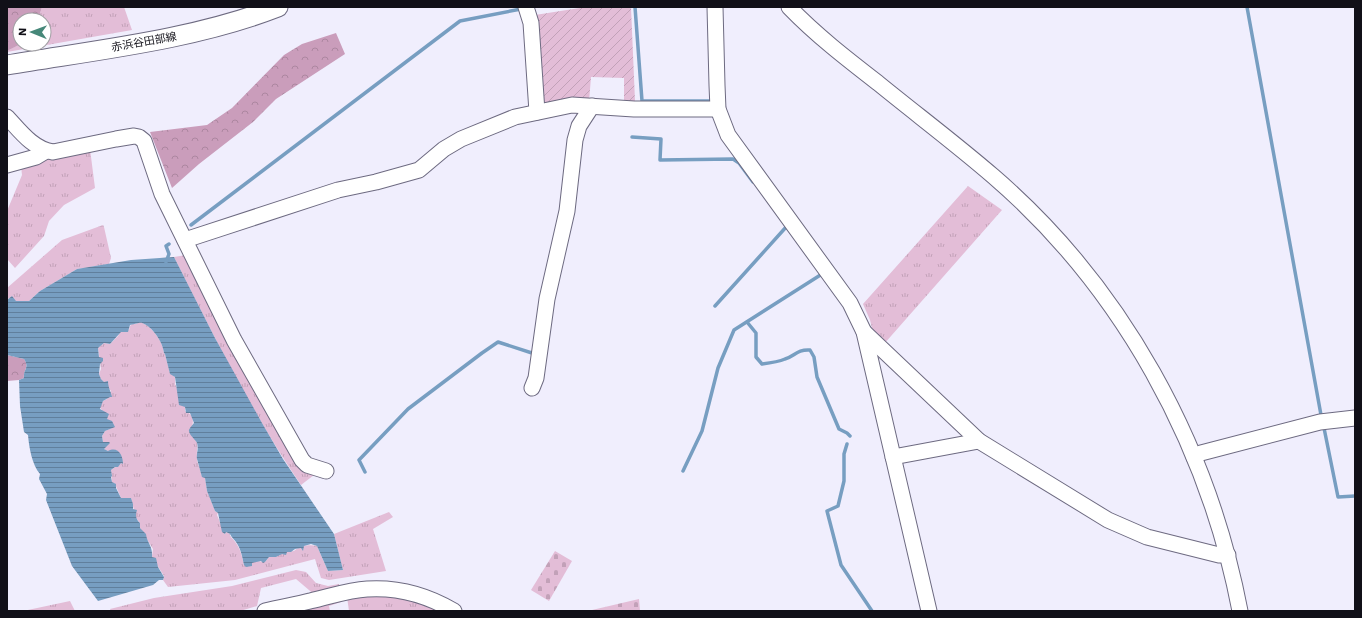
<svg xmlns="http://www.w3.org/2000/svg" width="1362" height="618" font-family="'Work Sans','Noto Sans JP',sans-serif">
<defs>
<pattern id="grass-tufts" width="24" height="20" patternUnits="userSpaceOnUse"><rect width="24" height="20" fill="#e3bdd7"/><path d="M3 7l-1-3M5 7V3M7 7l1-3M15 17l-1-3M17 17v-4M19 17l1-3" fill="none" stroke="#c2a1b8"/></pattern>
<pattern id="forest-crowns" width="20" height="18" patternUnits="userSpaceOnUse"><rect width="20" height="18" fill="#ca9dbb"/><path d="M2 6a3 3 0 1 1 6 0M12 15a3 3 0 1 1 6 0" fill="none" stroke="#ac86a0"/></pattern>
<pattern id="cemetery-stones" width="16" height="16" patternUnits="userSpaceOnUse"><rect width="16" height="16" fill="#e3bdd7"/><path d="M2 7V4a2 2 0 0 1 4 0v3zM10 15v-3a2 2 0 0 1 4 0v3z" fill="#c2a1b8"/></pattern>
<pattern id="garden-furrows" width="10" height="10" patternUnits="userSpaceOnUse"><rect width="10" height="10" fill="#e3bdd7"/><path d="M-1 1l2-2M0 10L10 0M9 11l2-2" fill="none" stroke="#c2a1b8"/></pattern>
<pattern id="water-rules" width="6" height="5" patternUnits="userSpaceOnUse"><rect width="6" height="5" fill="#779ec1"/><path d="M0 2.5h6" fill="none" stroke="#607f9c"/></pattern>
</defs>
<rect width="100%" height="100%" fill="#f0eefd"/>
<g fill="url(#grass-tufts)">
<polygon points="42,7 124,7 132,30 7,52 7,51 21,44 44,44 44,20 38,20"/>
<polygon points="90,149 95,188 64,205 49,221 44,236 15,268 7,259 7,211 22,175 21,166"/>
<polygon points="968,186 1002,210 884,344 873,332 870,320 863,304"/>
<polygon points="103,225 104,227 111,258 109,264 77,269 40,291 29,301 16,301 9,298 7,300 7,288 62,240"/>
<path d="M186 255 314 475 301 485C252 413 213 335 174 257Z"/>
<path d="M140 322C151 325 163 341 164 353L165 354 170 373 175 377V384L185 407V411C197 416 192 424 191 433 201 447 196 444 197 458 197 464 201 469 201 475L205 478 207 491 215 511 218 513 217 515 225 534 226 532 230 534V536C240 546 241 552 244 565L257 561 265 562 269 557H276C280 552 288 552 294 551 299 546 309 544 317 546L328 571 343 570 334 534 389 512 393 517 373 529 386 571 329 580 321 578 315 559 235 580 168 587 163 580 164 576 152 557 153 549 140 528V523L136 518 131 498H121L115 484 112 482 111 470 121 463 118 452 116 450C111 451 108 452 104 449L109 442H103L102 436 105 431 112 428 100 407 103 401 107 399 111 391 101 379 99 374 101 369 98 348 104 343 110 344 118 336 121 331 129 330 130 326 132 324H136Z"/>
<polygon points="296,570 306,572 316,583 328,586 339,584 340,590 316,596 296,579 261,588 257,606 240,611 111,611 110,609 154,598 232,586"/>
<polygon points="399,595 444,611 349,611 347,597"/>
<polygon points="340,598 341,602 329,606 330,611 301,611"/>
<polygon points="70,601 75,611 23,611"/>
</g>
<g fill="url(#forest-crowns)">
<polygon points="7,7 42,7 38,20 20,20 21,44 7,51"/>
<polygon points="336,33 345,54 276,99 253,122 199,164 172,188 150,132 207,125 232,108 284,55 302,44"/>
<path d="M7 355 24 359C30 368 23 369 24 378L19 380 7 381Z"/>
</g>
<g fill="url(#cemetery-stones)">
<polygon points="555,551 572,561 549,601 531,590"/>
<polygon points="639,599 640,611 591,611 592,610"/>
</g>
<polygon fill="url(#garden-furrows)" points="586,7 631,7 635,101 624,103 624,78 591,77 589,102 547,102 541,104 535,15"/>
<path fill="url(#water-rules)" d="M174 257 215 338 262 423 283 459 334 534 343 570 328 571 317 546 311 544 304 546 303 551 301 548 295 549 291 552H287L286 555 282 554 276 557H269L265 562 263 563 261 561 252 563V566L246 567 244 565C242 556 241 549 236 542 234 539 231 537 230 534L226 532 225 534 222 532 218 513 215 511 207 491 205 478 202 477C201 474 198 462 197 459 196 454 199 449 197 443 196 440 188 434 189 430 189 429 193 424 194 423L190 413H186L185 407 179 405 175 377 170 374 165 354 164 353C163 342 152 326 142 323 141 322 132 325 130 325L128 332H121L110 344 104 343 98 348 99 357 103 358V361L100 364 99 374 101 379 104 382 108 381C108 388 111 391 112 397H110L103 401 100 409 109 414 107 419 112 421 115 427 105 431 102 436 103 442H109L110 443 104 449 108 451C118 446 123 455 123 464L121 463 118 467H115L111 470 112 476 111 477 112 482 116 484V488L121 498H131L133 504V509L137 510C135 516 136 519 140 523V528L146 534C147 543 153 546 152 557L156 558 158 567 164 577 163 580H159L153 585 98 601 72 566 46 500 47 494 39 479 40 474C32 465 29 447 28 435L24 432 20 406 19 380 24 378C23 369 30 368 24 359L7 355V300L12 296 16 301H29L40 291 77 269 131 260Z"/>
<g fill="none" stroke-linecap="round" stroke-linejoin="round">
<g stroke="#779ec1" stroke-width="3.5">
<polyline points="635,7 642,101 710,101"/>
<polyline points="1247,7 1321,415"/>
<polyline points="632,137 661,139 660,160 733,159 739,163 753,182"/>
<polyline points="191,225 460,21 521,9"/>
<polyline points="166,262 169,254 166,246 169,244"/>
<polyline points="715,306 787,226 786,225"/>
<path d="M747 322 756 333V357L762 364C770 363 778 362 785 359 794 357 797 349 810 350L814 357 817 377 839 429 847 433 850 436"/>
<polyline points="1324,428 1338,497 1355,496"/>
<polyline points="847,444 844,454 844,481 838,506 827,511 841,565 872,611"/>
<polyline points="683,471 702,431 718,368 734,330 822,274"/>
<polyline points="365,472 359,460 408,409 482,353 498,342 535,354"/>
</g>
<g stroke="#6d6a81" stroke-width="17">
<g id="minor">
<polyline points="526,7 531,23 537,112"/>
<polyline points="715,7 717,85 718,109 728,135 850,303 864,332 929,611"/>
<path d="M789 7C816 35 847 59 878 83 916 114 956 144 993 176 1122 287 1208 444 1240 611"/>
<path d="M7 117C20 131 33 149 53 152L116 139 134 136 139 137 144 141 162 194 234 340 302 460 307 465 326 471"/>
<polyline points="7,165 36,157 46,151"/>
<polyline points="185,240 338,190 376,182 419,170 444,149 461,139 515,117 572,105 634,109 718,109"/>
<polyline points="864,332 979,441 1108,520 1147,537 1219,555 1228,555"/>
<polyline points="532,388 536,378 547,299 567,211 575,140 579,126 592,106"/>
<polyline points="893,457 979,441"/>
<polyline points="1194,457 1201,453 1320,422 1355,418"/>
<path d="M265 611C280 607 295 605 310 601 329 597 348 590 367 589 398 587 427 595 454 611"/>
</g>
</g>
<g stroke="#6d6a81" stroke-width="21">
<path id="major" d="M7 65C96 50 193 40 278 7"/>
</g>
<use href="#minor" stroke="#fff" stroke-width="15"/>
<use href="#major" stroke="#fff" stroke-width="19"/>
</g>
<g text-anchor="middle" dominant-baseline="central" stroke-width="4" stroke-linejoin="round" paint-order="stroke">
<g font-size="11" fill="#111018" stroke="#fff">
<text transform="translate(144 42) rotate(-10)">赤浜谷田部線</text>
</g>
</g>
<rect width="1362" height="618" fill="none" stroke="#111018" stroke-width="16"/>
<g transform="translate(32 32) rotate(271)"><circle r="19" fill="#ffffff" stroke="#a09fa3"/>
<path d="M0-3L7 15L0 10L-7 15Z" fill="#468879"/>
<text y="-6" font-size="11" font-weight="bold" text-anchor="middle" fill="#111018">N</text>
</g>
</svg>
